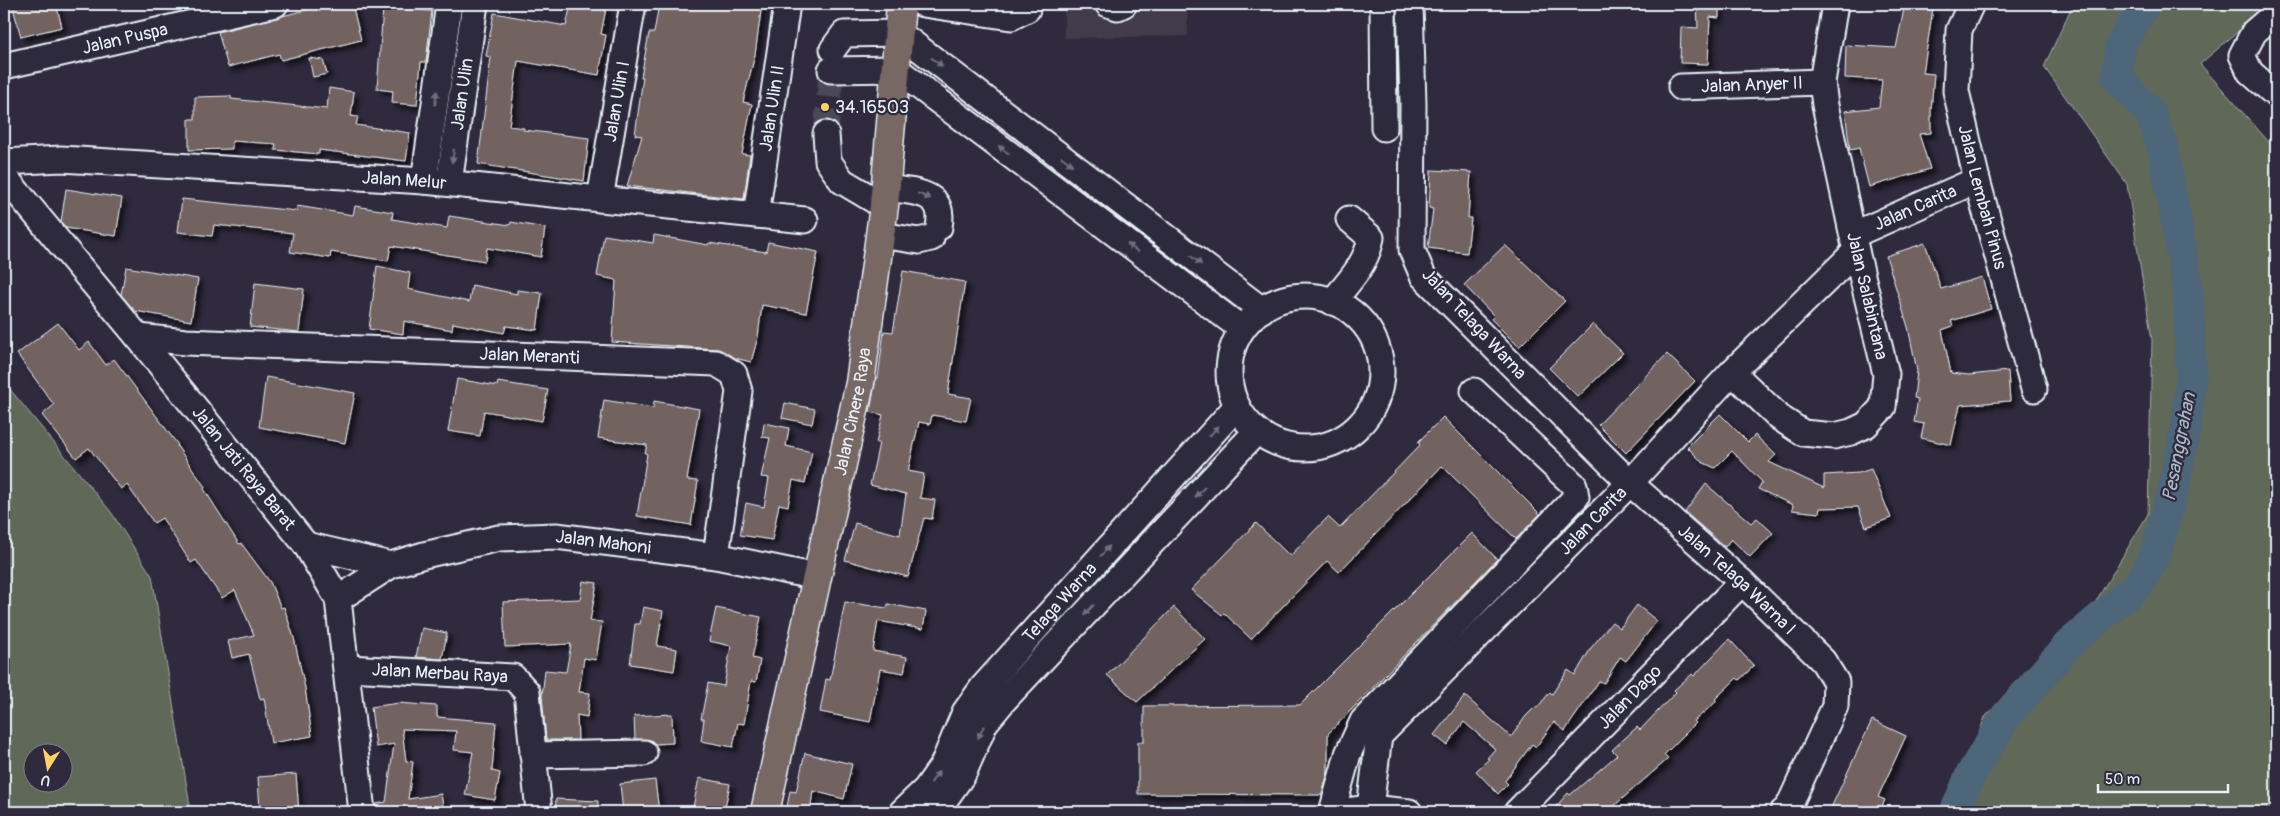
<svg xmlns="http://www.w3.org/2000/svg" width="2280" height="816" font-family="Pangolin,sans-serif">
<defs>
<filter id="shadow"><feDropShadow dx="4.5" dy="4.5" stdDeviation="2.5" flood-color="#0009"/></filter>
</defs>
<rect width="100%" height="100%" fill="#2f2a3d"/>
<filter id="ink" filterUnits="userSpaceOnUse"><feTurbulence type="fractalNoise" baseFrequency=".02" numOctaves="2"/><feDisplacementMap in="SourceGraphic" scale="10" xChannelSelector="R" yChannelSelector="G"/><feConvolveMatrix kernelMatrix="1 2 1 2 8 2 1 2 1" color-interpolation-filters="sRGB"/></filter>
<g filter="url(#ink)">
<polygon fill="#433b48" points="1064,4 1187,4 1188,36 1064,38"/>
<g fill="#606759" stroke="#a4aca8" fill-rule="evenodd">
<polygon points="2073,4 2270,4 2200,64 2276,150 2276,812 1948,812 1985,717 2093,606 2148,514 2152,340 2127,184 2044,67"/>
<path d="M4 382 111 512 152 576 191 812H4ZM32 754H62V784H32Z"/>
</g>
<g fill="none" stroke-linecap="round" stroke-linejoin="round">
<polyline stroke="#4e667a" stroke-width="31" points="1955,812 1970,776 2006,716 2069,644 2136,587 2146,573 2156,551 2172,494 2186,428 2191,375 2188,289 2163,148 2150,113 2117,78 2120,46 2145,4"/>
</g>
<g fill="#736461" stroke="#e8f1f8" filter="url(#shadow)">
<polygon points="12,4 56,4 62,27 21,37"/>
<polygon points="330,4 352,4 361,40 281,60 279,54 228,67 218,32"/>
<polygon points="571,4 607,4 601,34 606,35 599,75 518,61 509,126 524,128 523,130 589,138 584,181 478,164 491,57 486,56 494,13 566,26"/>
<polygon points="659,4 762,4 755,55 743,102 752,104 742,154 750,155 744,199 627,186 642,136 635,135 643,77 641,77 649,33 654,33"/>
<polygon points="1697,4 1719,4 1719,18 1710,17 1708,64 1680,63 1681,27 1698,28"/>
<polygon points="1905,4 1921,4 1933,8 1923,73 1934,74 1931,110 1931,133 1919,134 1930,169 1869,187 1859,148 1850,150 1845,111 1879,107 1882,80 1845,78 1846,45 1896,48"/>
<polygon points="383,8 432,11 426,62 421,62 417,105 392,103 393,91 377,89"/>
<polygon points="309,58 323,60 327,74 313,77"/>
<polygon points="329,88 354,92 351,116 358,117 356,125 410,133 406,161 319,150 319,154 275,150 276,144 232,141 232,149 189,150 189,119 195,119 195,97 231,96 231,99 327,109"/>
<polygon points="1431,170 1471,172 1468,218 1471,218 1467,253 1428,248 1433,209 1429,208"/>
<polygon points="66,189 122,198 116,236 66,228 61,222"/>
<polygon points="182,199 297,211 297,206 353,215 355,206 393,212 392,219 447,228 449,216 510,225 511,222 545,228 541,257 487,248 485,261 391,246 388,261 331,252 330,258 290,252 293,233 214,225 212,236 178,232"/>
<polygon points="604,235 653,243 654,235 708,245 709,243 766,252 768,242 818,252 806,313 762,305 758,337 751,362 735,358 717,349 612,342 616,280 597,276"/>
<polygon points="1925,243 1941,289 1982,277 1991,309 1951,321 1953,326 1942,330 1951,373 1969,375 2008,371 2010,401 1960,405 1951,445 1921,438 1924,424 1914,422 1918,399 1914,398 1917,371 1908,327 1886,256"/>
<polygon points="1505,245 1565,301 1519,347 1491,319 1494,316 1464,285"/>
<polygon points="377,266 410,273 408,289 469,302 472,285 517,294 517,290 542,293 537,330 506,326 504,333 453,323 452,330 404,321 403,334 369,329"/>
<polygon points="126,267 198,279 191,321 135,311 121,295"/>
<polygon points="903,271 965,282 948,394 971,398 966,421 932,415 930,424 919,422 908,471 924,474 920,498 935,500 932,519 924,518 908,577 845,560 855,523 900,535 906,494 870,485 879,443 876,443 883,415 870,412 876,378 878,378 884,331 893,332"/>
<polygon points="255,283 304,289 299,332 250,327"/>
<polygon points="58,323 79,350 89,342 106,365 114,359 178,445 177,446 205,487 204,489 239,544 241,543 270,582 281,608 284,607 294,638 305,688 312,736 271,743 264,698 260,699 249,654 232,658 228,641 254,635 235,590 222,598 196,560 191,563 162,518 154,523 127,485 121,489 89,448 76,458 42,415 54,405 17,354"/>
<polygon points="1593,324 1623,353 1578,397 1549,368"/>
<polygon points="1667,354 1695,381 1626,453 1598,425"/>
<polygon points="266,377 355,393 345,443 259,427"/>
<polygon points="457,379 497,386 498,382 548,390 542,421 484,411 480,436 448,431"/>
<polygon points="604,400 653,408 654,401 699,409 687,480 698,481 691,525 637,516 647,454 645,453 647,445 598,438"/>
<polygon points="785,403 815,409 812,424 782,418"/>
<polygon points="1720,414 1748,442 1755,435 1776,455 1769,462 1824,488 1824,475 1859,473 1871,469 1891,518 1866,527 1858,507 1820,508 1819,513 1792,510 1793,505 1758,489 1762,482 1732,451 1715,468 1702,462 1687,447"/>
<polygon points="1443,417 1540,514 1516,539 1442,466 1339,572 1327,561 1251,639 1224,613 1222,615 1191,590 1256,523 1290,556 1328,517 1340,528 1420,445 1418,442"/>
<polygon points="764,423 789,428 786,446 812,452 805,483 793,480 788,506 779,504 772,540 740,535 746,503 764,507 769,478 761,477 770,438 762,437"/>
<polygon points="1706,484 1751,523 1757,518 1773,533 1750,557 1731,539 1725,547 1685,512"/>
<polygon points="1472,533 1497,559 1328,734 1328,772 1322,795 1138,794 1138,742 1144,742 1144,706 1300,705"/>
<polygon points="583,581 597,583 590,621 602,622 596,660 584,658 579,692 590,693 587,717 577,715 578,740 546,740 542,696 545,670 566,672 571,644 505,647 503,602 580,599"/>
<polygon points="845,602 887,608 888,604 926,611 923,629 878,621 873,651 907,657 904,673 880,669 870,722 820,712 826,679 830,680"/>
<polygon points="1637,605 1657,621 1626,661 1620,657 1604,683 1599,681 1565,731 1554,722 1536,747 1532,744 1505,781 1508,784 1498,794 1476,771 1489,759 1487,758 1495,749 1464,722 1447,745 1434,735 1465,696 1511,737 1526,716 1535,707 1537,708 1550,692 1552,694 1568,670 1575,675 1591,648 1612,622 1620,628"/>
<polygon points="643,607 663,611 657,646 677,649 674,671 630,664 635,624 640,624"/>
<polygon points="1174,607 1205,639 1137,702 1107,675"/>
<polygon points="716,608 761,617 752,658 760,660 756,682 751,681 744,724 738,723 733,747 701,741 704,719 701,719 708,683 724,686 731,646 709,641"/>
<polygon points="422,628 447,633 442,659 416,657"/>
<polygon points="1729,639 1754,666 1739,680 1737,678 1715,699 1717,701 1694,721 1696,723 1664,755 1668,759 1607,812 1551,812 1568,793 1570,795 1617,755 1612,750 1637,727 1640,730 1676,692 1674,690 1692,674 1694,676"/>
<polygon points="399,703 437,706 437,717 496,722 492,771 500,773 495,800 465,795 473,752 454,750 456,731 402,729 406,761 413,762 408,799 441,794 444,812 376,812 376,804 386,802 394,744 376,747 371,707"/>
<polygon points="672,714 673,743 655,744 651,740 635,739 634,716"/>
<polygon points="1872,720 1906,736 1878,797 1885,800 1879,812 1829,812"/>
<polygon points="805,753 852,764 844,799 813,791 810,812 786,812 790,791 796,792"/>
<polygon points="296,774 299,812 260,812 258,777"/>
<polygon points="699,778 730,784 724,812 692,812"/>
<polygon points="655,780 659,812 623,812 620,784"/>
<polygon points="556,799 598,801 598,812 555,812"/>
</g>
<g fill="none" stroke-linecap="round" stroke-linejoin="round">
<polyline stroke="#4b4859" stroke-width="25" stroke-dasharray="25 12" stroke-linecap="butt" points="826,134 833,49"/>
<g stroke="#e8f1f8" stroke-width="29">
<g id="minor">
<polyline points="923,4 1011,17 1027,9 1027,4"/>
<polyline points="1108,4 1118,7 1124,4"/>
<polyline points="1383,4 1384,128"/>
<path id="s1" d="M1410 4 1413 104 1412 250 1423 276 1630 483 1742 582 1823 661 1836 682 1835 706 1788 808 1783 812"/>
<path id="s2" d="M1971 4 1959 30 1956 91 1977 180 2034 389"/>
<polyline points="2276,13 2254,32 2242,55 2250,72 2276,95"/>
<polyline points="833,49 844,34 899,33 1262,310"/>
<path id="s3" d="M4 66 275 4"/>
<polyline points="831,70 896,69 1242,329"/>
<path id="s4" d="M1681 87 1822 82"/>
<polyline points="826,134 828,161 842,181 884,206"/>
<path id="s5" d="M4 162 61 159 424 181 805 220"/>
<path id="s6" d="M4 176 138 337 306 545 338 599 362 812"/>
<polyline points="424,181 449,4"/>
<path id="s7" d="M449 183 475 4"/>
<path d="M885 188C913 192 946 190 939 227"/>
<path id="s8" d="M600 199 633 4"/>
<path id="s9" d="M756 215 787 4"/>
<polyline points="880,235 919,241 931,238"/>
<path id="s10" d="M1853 235 1977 180"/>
<circle cx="1305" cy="372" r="76"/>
<path d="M1332 302C1348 283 1367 263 1371 238L1349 219"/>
<path id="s11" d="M138 337 186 342 716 363 734 374 739 391 716 556"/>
<polyline points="1732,372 1780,418 1803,433 1834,436 1851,432 1866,425 1883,407 1886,374 1856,251 1825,105 1822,82 1835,4"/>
<polyline points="306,545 391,565"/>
<path id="s12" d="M338 599 391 565 424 555 499 538 556 536 716 556 817 577"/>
<path id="s13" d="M348 668 513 677 527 692 539 812"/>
<polyline points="533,755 644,753"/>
<path id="s14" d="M1370 808 1379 736 1630 483 1732 372 1856 251"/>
<path id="s15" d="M902 812 926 789 943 765 965 712 983 687 1237 406"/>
<polyline points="931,812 943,802 963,774 985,723 1004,700 1257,431"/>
<polyline points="1332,812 1348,754 1363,721 1576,497 1574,485 1474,391"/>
<polyline points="1339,812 1370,808 1409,812"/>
<path id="s16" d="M1517 812 1742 582"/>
</g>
</g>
<g stroke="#e8f1f8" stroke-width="31">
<g id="major">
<path id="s17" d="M765 812 860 383 884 206 901 4"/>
</g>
</g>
<use href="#minor" stroke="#2f2a3d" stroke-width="25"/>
<use href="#major" stroke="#776864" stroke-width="28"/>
</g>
<defs><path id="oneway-solid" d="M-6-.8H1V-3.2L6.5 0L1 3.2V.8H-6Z" transform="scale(1.25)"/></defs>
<g fill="#70707e">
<use href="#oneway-solid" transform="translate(937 62) rotate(37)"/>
<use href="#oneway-solid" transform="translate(436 98) rotate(-82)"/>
<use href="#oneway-solid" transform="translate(1004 150) rotate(-143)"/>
<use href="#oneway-solid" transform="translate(453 156) rotate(98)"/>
<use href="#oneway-solid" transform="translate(1067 161) rotate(37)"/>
<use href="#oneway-solid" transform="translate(924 196) rotate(22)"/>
<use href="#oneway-solid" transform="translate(1133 248) rotate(-143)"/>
<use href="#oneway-solid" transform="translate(1196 260) rotate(37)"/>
<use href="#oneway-solid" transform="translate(1214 431) rotate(-48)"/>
<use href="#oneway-solid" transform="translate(1200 492) rotate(133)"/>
<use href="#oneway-solid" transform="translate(1105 551) rotate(-48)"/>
<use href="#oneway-solid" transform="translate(1089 610) rotate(133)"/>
<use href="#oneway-solid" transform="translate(981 732) rotate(115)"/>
<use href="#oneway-solid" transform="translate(935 777) rotate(-54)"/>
</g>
</g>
<circle fill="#ffd166" stroke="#2f2a3d" stroke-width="2" cx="825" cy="107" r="5"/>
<g text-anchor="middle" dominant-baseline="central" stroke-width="4.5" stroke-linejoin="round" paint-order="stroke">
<g font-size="18" fill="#e8f1f8" stroke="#2f2a3d">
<text stroke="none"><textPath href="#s3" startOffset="124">Jalan Puspa</textPath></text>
<text stroke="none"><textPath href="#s4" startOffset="71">Jalan Anyer II</textPath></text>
<text stroke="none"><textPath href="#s7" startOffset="90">Jalan Ulin</textPath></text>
<text stroke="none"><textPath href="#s8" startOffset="99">Jalan Ulin I</textPath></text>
<text stroke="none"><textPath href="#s9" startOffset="108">Jalan Ulin II</textPath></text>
<text stroke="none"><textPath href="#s5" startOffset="401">Jalan Melur</textPath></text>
<text stroke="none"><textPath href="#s2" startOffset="199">Jalan Lembah Pinus</textPath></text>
<text stroke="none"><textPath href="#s10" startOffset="68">Jalan Carita</textPath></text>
<text transform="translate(1867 296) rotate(77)">Jalan Salabintana</text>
<text transform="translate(1474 324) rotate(47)">Jalan Telaga Warna</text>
<text stroke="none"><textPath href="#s11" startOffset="392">Jalan Meranti</textPath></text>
<text stroke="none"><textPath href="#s17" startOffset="410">Jalan Cinere Raya</textPath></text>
<text stroke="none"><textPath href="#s6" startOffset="378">Jalan Jati Raya Barat</textPath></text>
<text stroke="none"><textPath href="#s14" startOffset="376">Jalan Carita</textPath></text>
<text stroke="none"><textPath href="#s12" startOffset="279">Jalan Mahoni</textPath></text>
<text stroke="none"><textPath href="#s1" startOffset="711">Jalan Telaga Warna I</textPath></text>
<text stroke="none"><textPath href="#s15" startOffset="265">Telaga Warna</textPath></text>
<text stroke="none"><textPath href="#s13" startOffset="92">Jalan Merbau Raya</textPath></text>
<text stroke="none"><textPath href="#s16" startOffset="161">Jalan Dago</textPath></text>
</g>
<g font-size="18" fill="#e8f1f8" stroke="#2f2a3d" text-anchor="start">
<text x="835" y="107">34.16503</text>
</g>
<g font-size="19" font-style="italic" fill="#aab9c6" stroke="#2f2a3d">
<text transform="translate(2179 447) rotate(-79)">Pesanggrahan</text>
</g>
</g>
<rect width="2280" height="816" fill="none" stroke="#2f2a3d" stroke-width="20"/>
<rect x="10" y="10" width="2260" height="796" fill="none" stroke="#e8f1f8" stroke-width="2" filter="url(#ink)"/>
<g transform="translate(48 768) rotate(191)"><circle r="24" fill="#2f2a3d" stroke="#797a88"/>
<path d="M0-4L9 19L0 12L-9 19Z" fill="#ffd166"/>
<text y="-8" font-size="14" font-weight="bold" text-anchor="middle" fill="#e8f1f8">U</text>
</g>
<path d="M2098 784v8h130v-8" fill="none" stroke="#e8f1f8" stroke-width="2.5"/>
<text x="2105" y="784" font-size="15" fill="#e8f1f8" stroke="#2f2a3d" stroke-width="4" paint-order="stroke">50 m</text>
</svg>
